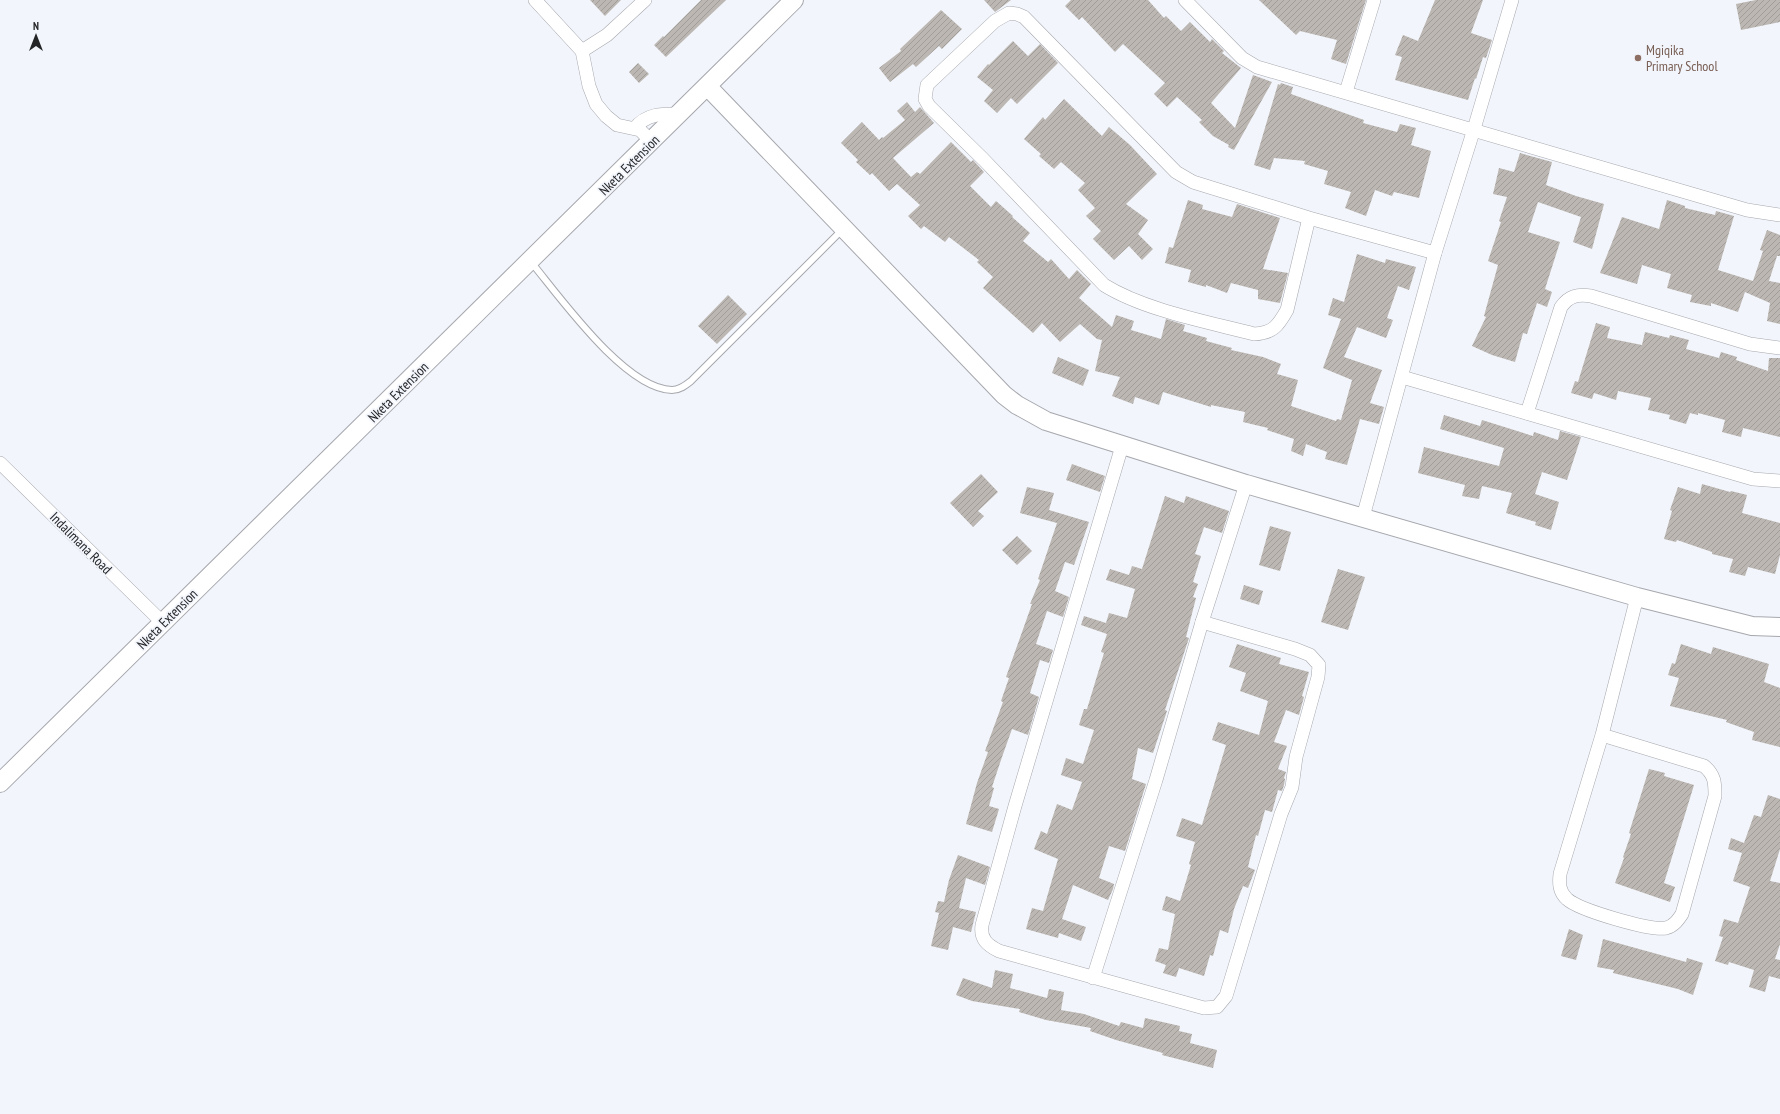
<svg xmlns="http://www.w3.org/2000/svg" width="1780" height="1114" font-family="'PT Sans Narrow',sans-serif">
<defs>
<pattern id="building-hatch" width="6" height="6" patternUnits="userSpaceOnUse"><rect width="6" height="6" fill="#bcb7b2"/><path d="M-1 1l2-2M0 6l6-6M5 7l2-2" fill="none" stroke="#a19d99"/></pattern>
</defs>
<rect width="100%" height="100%" fill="#f2f5fb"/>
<g fill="url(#building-hatch)">
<polygon points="590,0 621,0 605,16"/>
<polygon points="701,0 726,0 666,57 654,45 663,36 664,37"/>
<polygon points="984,0 1011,0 995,12"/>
<polygon points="1071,0 1148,0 1164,18 1166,16 1181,31 1190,22 1210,42 1212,39 1224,51 1222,53 1241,68 1211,103 1235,128 1253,75 1272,82 1234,150 1228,147 1229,145 1213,136 1199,122 1202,120 1177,97 1167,107 1154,94 1165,83 1123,44 1115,52 1082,17 1079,20 1065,6"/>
<polygon points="1259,0 1366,0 1346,64 1331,59 1337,40 1300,31 1296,35"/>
<polygon points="1435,0 1483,0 1471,33 1492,40 1486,58 1483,57 1476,79 1475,78 1468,100 1395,80 1402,57 1395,55 1403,35 1418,41"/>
<polygon points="1756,0 1780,0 1780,22 1741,30 1736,4"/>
<polygon points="941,10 962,29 942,49 939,46 916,67 913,64 890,82 879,68 901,51 900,49"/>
<polygon points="1013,41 1028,56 1040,44 1058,63 1017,104 1011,98 997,113 984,101 993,90 977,77 988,64 989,65"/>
<polygon points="638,63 649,74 639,83 629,72"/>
<polygon points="1281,83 1293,87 1291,94 1364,120 1363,123 1397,132 1400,124 1416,128 1411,145 1431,151 1419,198 1394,192 1392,196 1375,190 1366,216 1345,208 1351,192 1324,184 1328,171 1304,164 1305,161 1274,158 1270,170 1254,165 1278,84 1280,85"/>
<polygon points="1064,99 1102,136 1109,127 1130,145 1157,174 1126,204 1148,220 1138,234 1153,249 1142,260 1129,246 1114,260 1093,239 1101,231 1086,216 1095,208 1078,190 1085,183 1061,162 1054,169 1039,156 1041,154 1024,139 1043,117 1045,120"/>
<polygon points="907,102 915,112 920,107 934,123 893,158 911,177 917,172 920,174 951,142 971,162 973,160 984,172 970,186 991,207 996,201 1013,216 1012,217 1030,233 1023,241 1048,262 1051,259 1069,279 1077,270 1091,284 1079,298 1112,327 1116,315 1134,321 1131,330 1161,339 1166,319 1185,325 1183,331 1207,338 1206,341 1232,348 1231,350 1263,357 1281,364 1277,374 1298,380 1291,406 1336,421 1337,419 1341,420 1352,380 1323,368 1341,319 1328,315 1333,298 1344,302 1357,254 1385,263 1386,259 1416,267 1409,290 1398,286 1387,318 1393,320 1386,338 1357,327 1344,357 1382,370 1370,403 1384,407 1379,424 1360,419 1347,465 1325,459 1327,452 1306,444 1303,456 1291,451 1294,439 1267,430 1268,428 1243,422 1245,412 1211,405 1211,407 1163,392 1159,405 1135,397 1133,404 1112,396 1120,377 1095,371 1102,340 1097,339 1080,324 1060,342 1042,323 1033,333 983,288 993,277 977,262 979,260 949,237 945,242 924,226 921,229 908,216 920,205 897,184 889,191 872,173 870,175 856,162 858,160 841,143 862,122 879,140 882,137 883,138 905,120 897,111"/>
<polygon points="1520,153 1552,162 1546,185 1576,196 1604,204 1592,249 1573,242 1581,217 1538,202 1528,232 1560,242 1545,289 1552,292 1547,307 1537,303 1527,334 1523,333 1515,362 1492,355 1472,346 1486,317 1484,316 1498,265 1488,261 1501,222 1499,221 1507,197 1493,194 1499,168 1514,172"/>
<polygon points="1188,200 1203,205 1202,209 1232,217 1237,204 1280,218 1263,269 1288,273 1280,303 1258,299 1258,290 1231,283 1227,293 1206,285 1206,287 1188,282 1191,270 1165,263 1169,247 1173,248"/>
<polygon points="1667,200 1685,206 1685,208 1715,215 1716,211 1734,216 1718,270 1753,281 1763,251 1760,250 1767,230 1780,235 1780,256 1777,256 1769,281 1780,283 1780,324 1767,321 1770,303 1745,292 1738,312 1711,303 1711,306 1690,302 1692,295 1667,288 1671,274 1642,265 1637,284 1600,273 1622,217 1659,229"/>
<polygon points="728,295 747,314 717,344 698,326"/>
<polygon points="1596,323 1610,327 1607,338 1642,345 1645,332 1669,338 1670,335 1689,340 1686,349 1719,358 1721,352 1737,357 1736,360 1768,371 1769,358 1780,358 1780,437 1743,428 1741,437 1722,432 1725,420 1698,413 1698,415 1690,413 1686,424 1669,419 1670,415 1648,410 1651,398 1618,391 1616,400 1594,393 1592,399 1571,393 1575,381 1578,382"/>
<polygon points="1058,357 1089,370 1083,386 1052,373"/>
<polygon points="1444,415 1480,426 1482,420 1533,436 1534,432 1558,440 1560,431 1581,437 1567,480 1542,472 1535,494 1559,502 1551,530 1535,525 1536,522 1506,513 1512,493 1482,486 1479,499 1462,496 1465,485 1418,473 1424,447 1499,466 1504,448 1440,429"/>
<polygon points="1072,464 1105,476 1100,492 1066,480"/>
<polygon points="981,474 998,492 978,511 984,516 973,527 950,503"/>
<polygon points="1702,484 1730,492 1731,491 1747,495 1742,513 1780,523 1780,555 1775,574 1748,567 1745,576 1729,572 1733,559 1712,554 1712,552 1677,540 1676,542 1664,539 1672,511 1670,510 1678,487 1700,494"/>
<polygon points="1027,487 1054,493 1049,510 1089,522 1074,565 1065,562 1055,591 1069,597 1063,617 1047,611 1036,644 1053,650 1049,663 1040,660 1030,693 1039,697 1028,735 1012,729 1002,757 992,787 994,788 989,806 999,809 992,832 966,824 977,783 988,752 985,751 1003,702 1001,701 1009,678 1006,677 1032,604 1030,604 1040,580 1038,579 1057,523 1020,513"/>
<polygon points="1165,496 1184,503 1186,496 1229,511 1222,533 1204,527 1195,554 1201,556 1193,582 1198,584 1193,597 1196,598 1186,637 1189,638 1165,710 1167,711 1153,753 1138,748 1132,779 1146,784 1125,851 1109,846 1099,878 1114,884 1113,889 1108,900 1073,885 1062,919 1086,927 1081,941 1059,933 1058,938 1026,929 1032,908 1043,911 1058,859 1034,849 1041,831 1047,834 1057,804 1072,810 1082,782 1061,775 1066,758 1083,764 1094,730 1079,725 1084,709 1087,709 1104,653 1101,652 1107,634 1081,625 1084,616 1106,623 1109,613 1127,618 1135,589 1106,580 1110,569 1129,575 1132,566 1142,569"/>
<polygon points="1270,526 1291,532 1280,571 1259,565"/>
<polygon points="1017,536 1032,551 1017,565 1002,550"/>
<polygon points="1338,569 1365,577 1348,630 1321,622"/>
<polygon points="1244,585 1263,591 1259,605 1240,599"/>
<polygon points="1237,644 1281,658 1279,664 1309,672 1302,696 1304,697 1299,715 1286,710 1274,742 1287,746 1278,769 1286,772 1284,778 1285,779 1284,785 1282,791 1278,790 1272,812 1265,810 1258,836 1256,835 1248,867 1255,870 1248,888 1243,886 1234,909 1228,933 1220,930 1213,956 1210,955 1204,976 1179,968 1176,977 1163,973 1166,965 1155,961 1159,948 1168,950 1175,914 1162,910 1166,896 1180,901 1191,865 1189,864 1195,842 1176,836 1182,818 1202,825 1226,745 1212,740 1218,722 1259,735 1268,701 1240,691 1246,673 1229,667"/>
<polygon points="1681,644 1711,654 1713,647 1769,664 1764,682 1780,688 1780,747 1752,740 1754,732 1726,722 1727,720 1670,706 1679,678 1668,675 1672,663 1675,664"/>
<polygon points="1649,769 1665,773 1664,776 1694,785 1664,883 1675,887 1670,902 1615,883 1624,858 1623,857 1631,834 1629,833"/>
<polygon points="1768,795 1780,799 1780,849 1770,881 1780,883 1780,944 1775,959 1780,960 1780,979 1769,976 1765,992 1749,987 1754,970 1729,962 1728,965 1715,961 1723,937 1719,936 1724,919 1738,923 1750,887 1733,881 1742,853 1728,849 1731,838 1744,843 1754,815 1761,817"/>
<polygon points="958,855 990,867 985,885 966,878 959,908 976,912 971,932 953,927 948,950 931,946 939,913 935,912 938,901 944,902 949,880"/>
<polygon points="1569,929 1583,935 1576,960 1561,956"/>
<polygon points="1603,939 1686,962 1687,958 1703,963 1693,995 1678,989 1613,973 1614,970 1597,967"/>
<polygon points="995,970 1013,974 1010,988 1047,998 1049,989 1064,992 1061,1010 1084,1014 1119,1026 1121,1022 1143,1028 1145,1018 1180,1026 1179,1031 1192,1034 1190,1043 1217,1050 1213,1068 1162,1055 1163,1053 1116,1040 1090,1031 1091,1028 1046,1020 1019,1012 1020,1009 972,1001 956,995 963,978 992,988"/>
</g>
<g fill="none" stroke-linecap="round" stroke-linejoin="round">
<g stroke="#a6a8ae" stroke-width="8">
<path id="lane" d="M531 262C560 297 625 389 672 390 680 390 686 385 691 381L843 229"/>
</g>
<g stroke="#a6a8ae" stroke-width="14">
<g id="street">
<polyline points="535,0 582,51 589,86 596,104 606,116 617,125 640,130 652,142"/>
<polyline points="1185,0 1242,58 1257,67 1747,210 1780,215"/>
<polyline points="582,51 607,35 645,0"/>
<polyline points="1346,92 1374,0"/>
<path d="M635 128C647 113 663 114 680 114"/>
<path d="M1309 218 1287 310C1278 326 1273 333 1254 334 1208 322 1144 310 1104 285L984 160 929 106 925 99 927 85 995 21 1009 13 1017 14 1024 17 1176 172 1193 182 1309 218 1435 253"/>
<polyline points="1402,377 1753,479 1780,481"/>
<path d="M1527 413 1561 307C1569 296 1577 294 1591 296L1750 344 1780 348"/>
<path d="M1122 446 1015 806 982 925C980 939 987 945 999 951L1204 1008 1217 1007 1226 996 1281 814 1292 787 1296 757 1318 677 1319 665 1310 655 1295 649 1202 622"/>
<polyline points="0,463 163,623"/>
<polyline points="1363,517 1435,253 1474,129 1512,0"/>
<path d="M1602 735 1704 766C1715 775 1715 783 1715 796L1682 914C1678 920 1674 926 1666 928 1650 931 1579 910 1567 899 1559 892 1559 883 1560 874L1602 735 1637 597"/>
<polyline points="1093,978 1156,780 1202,622 1246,484"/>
</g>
</g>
<g stroke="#a6a8ae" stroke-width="20">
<g id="secondary">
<polyline points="708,87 1004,395 1017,405 1046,421 1246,484 1637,597 1752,626 1780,627"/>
<polyline points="0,783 794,0"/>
</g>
</g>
<use href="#lane" stroke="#fff" stroke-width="6"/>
<use href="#street" stroke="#fff" stroke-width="13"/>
<use href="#secondary" stroke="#fff" stroke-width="18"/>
</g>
<circle fill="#8d6e63" stroke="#f2f5fb" stroke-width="1.5" cx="1638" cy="58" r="4"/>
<g text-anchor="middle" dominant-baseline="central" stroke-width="3.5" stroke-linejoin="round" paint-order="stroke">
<g font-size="14" fill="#785e54" stroke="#f2f5fb" text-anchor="start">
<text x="1646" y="50">Mgiqika<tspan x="1646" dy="16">Primary School</tspan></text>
</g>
<g font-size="14" fill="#242527" stroke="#f2f5fb">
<text transform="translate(629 165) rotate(-45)">Nketa Extension</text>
<text transform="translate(398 392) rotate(-45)">Nketa Extension</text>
<text transform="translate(81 543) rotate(45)">Indalimana Road</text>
<text transform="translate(167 619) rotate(-45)">Nketa Extension</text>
</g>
</g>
<g transform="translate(36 36)" stroke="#f2f5fb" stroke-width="3" paint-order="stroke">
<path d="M0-3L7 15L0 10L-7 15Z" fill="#242527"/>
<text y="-6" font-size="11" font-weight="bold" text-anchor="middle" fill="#242527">N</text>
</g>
</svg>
